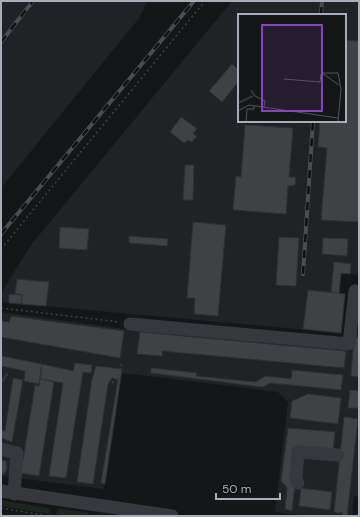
<svg xmlns="http://www.w3.org/2000/svg" width="360" height="517" font-family="'DM Sans',sans-serif">
<rect width="100%" height="100%" fill="#151618"/>
<g fill="#212225" fill-rule="evenodd">
<polygon points="1,1 148,1 139,18 1,188"/>
<path d="M232 1H359V275L341 273 339 294H345L341 333 1 302V293L31 245ZM239 15H345V121H239Z"/>
<polygon points="1,312 133,330 353,350 355,332 359,332 359,497 354,496 352,516 306,516 275,512 288,402 278,392 122,373 104,489 1,476"/>
</g>
<g fill="#1d261e">
<polygon points="1,500 47,508 50,510 49,514 1,506"/>
<polygon points="58,509 87,512 89,516 68,516 56,514"/>
</g>
<g fill="none" stroke-linecap="round" stroke-linejoin="round">
<polyline stroke="#2b353c" stroke-width="2.5" points="1,383 7,374"/>
</g>
<g fill="#3f4145" stroke="#2f3034">
<polygon points="345,40 359,41 359,222 321,220 327,148 318,147 320,121 345,121"/>
<polygon points="232,64 239,70 239,81 222,102 209,91"/>
<polygon points="181,117 197,129 193,134 197,136 192,142 188,140 184,143 170,132"/>
<polygon points="245,125 293,128 289,177 296,177 295,185 288,186 286,214 233,210 236,176 241,177"/>
<polygon points="185,165 194,165 193,200 183,200"/>
<polygon points="193,222 226,225 218,316 194,314 195,298 187,298"/>
<polygon points="60,227 89,229 87,250 59,248"/>
<polygon points="129,236 168,239 167,246 129,243"/>
<polygon points="279,237 299,238 296,286 276,285"/>
<polygon points="323,238 348,239 347,256 322,254"/>
<polygon points="334,262 351,264 350,274 341,273 339,294 331,293"/>
<polygon points="17,279 49,282 46,306 21,304 22,295 15,294"/>
<polygon points="308,290 345,294 341,333 303,329"/>
<polygon points="9,294 22,295 21,304 9,303"/>
<polygon points="11,316 124,331 120,358 1,337 1,321 9,322"/>
<polygon points="140,332 346,351 344,368 162,351 162,356 137,354"/>
<polygon points="354,337 359,337 359,377 351,376"/>
<polygon points="1,356 42,364 39,384 24,381 25,371 1,366"/>
<polygon points="75,363 92,365 91,373 83,372 66,478 49,476 63,383 40,379 42,364 73,371"/>
<polygon points="96,366 122,369 105,484 101,483 118,379 112,378 108,384 93,484 77,482 92,379"/>
<polygon points="151,368 197,373 196,376 256,382 265,376 291,379 292,370 343,375 341,390 271,383 262,387 151,373"/>
<polygon points="13,378 23,380 12,442 1,438 1,430 5,431"/>
<polygon points="40,379 54,382 39,476 21,473 35,385 39,386"/>
<polygon points="350,390 359,391 359,408 348,408"/>
<polygon points="308,394 341,398 338,424 290,418 292,401"/>
<polygon points="344,417 358,419 347,516 342,516 343,513 334,512"/>
<polygon points="288,428 335,432 333,451 296,448 295,484 292,511 285,509 287,487 281,481"/>
<polygon points="1,460 6,461 7,469 4,474 1,474"/>
<polygon points="301,488 332,492 330,510 299,506"/>
</g>
<g fill="none" stroke-linecap="round" stroke-linejoin="round">
<g stroke="#3c3f44" stroke-width="1.5" stroke-dasharray="2 3" stroke-linecap="butt">
<polyline points="1,249 205,1"/>
<polyline points="1,308 120,322"/>
<polyline points="112,383 118,377 122,362"/>
<polyline points="1,508 49,516"/>
</g>
<g stroke="#36383d" stroke-width="13">
<polyline points="130,324 349,344 355,291"/>
<polyline points="1,449 17,453 14,494"/>
<polyline points="298,483 296,479 298,452 338,455"/>
<polyline points="1,491 172,516"/>
</g>
<g stroke="#494c52" stroke-width="4">
<g id="rail">
<polyline points="321,15 322,1"/>
<polyline points="1,42 33,1"/>
<polyline points="1,234 194,1"/>
<polyline points="303,274 313,121"/>
</g>
</g>
<use href="#rail" stroke="#101113" stroke-width="2.5" stroke-dasharray="8" stroke-linecap="butt"/>
</g>
<g transform="translate(238 14)">
<rect width="108" height="108" fill="#151618"/>
<path fill="none" stroke="#2b353c" stroke-width="2" d="M0 89 15 82"/>
<path fill="none" stroke="#4f5258" stroke-width="1" d="M46 65 82 68 83 60M13 76 17 82 27 87 26 93M0 97 11 91 100 104M8 108 9 95H16V92M100 108 103 75 100 59H84L101 71"/>
<path fill="#8446be" fill-opacity="0.15" stroke="#8446be" stroke-width="2" d="M24 11H84V97H24Z"/>
<rect width="108" height="108" fill="none" stroke="#a7adb9" stroke-width="2"/>
</g>
<rect width="360" height="517" fill="none" stroke="#a7adb9" stroke-width="4"/>
<path d="M216 493v6h64v-6" fill="none" stroke="#a7adb9" stroke-width="2"/>
<text x="222" y="493" font-size="12" fill="#a7adb9" stroke="#101113" stroke-width="3" paint-order="stroke">50 m</text>
</svg>
